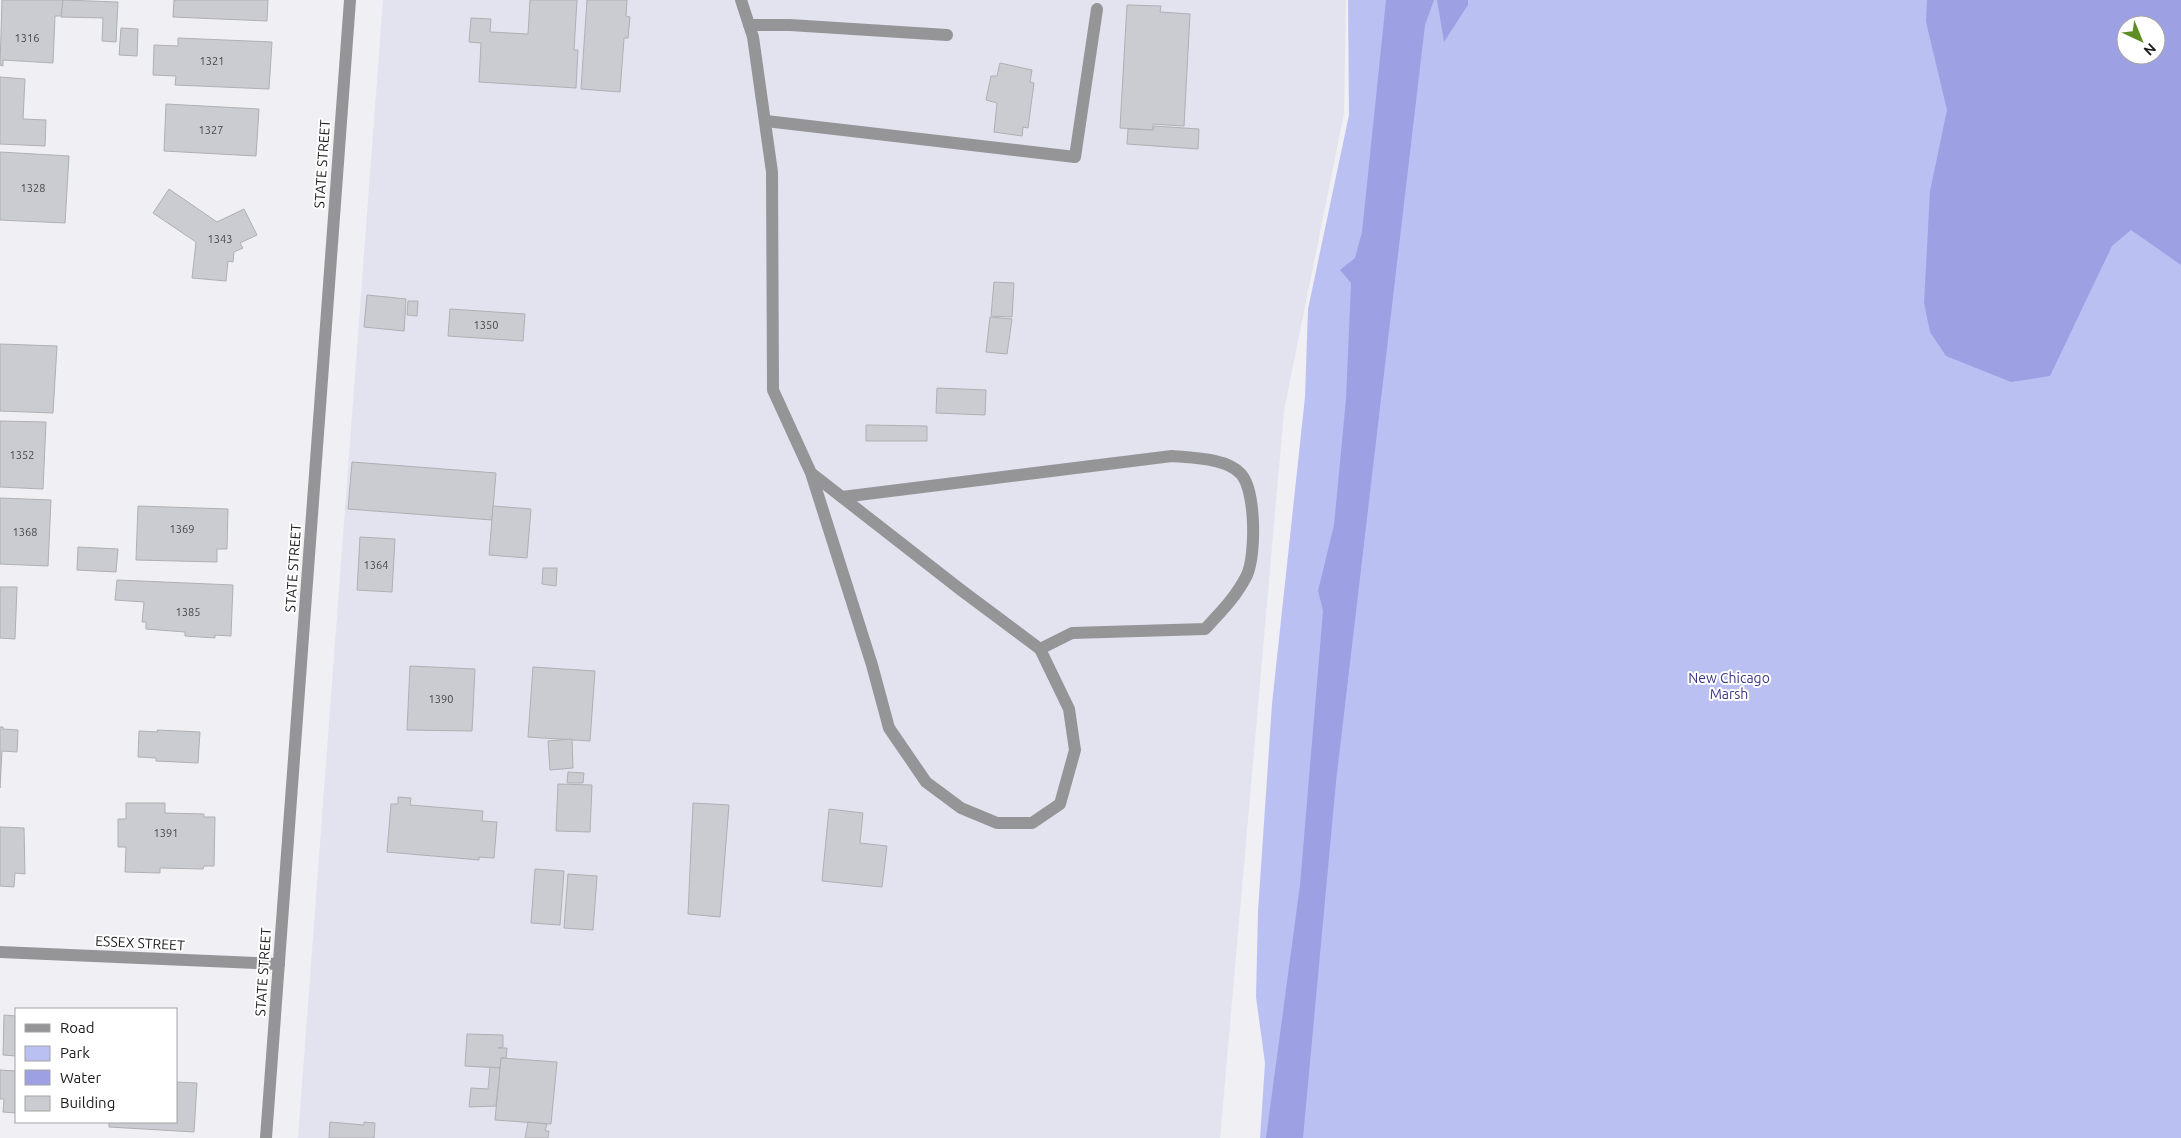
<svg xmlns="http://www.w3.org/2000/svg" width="2181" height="1138" font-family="Ubuntu,sans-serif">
<rect width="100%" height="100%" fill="#efeff4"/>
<polygon fill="#e2e3ef" points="383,0 1346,0 1344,113 1284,411 1220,1138 298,1138"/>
<path fill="#bbc0f3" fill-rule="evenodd" d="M1348 0H2181V1138H1260L1265 1063 1256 997 1258 911 1272 704 1305 397 1308 309 1349 115ZM2126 25H2156V55H2126Z"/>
<g fill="#9da1e4" fill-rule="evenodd">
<polygon points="1386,0 1434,0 1425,25 1336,782 1303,1138 1266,1138 1300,885 1323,611 1318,591 1334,525 1346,399 1351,283 1340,270 1355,258 1362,232"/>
<polygon points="1437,0 1468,0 1468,5 1444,42"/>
<path d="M1927 0H2181V265L2131 230 2112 246 2050 376 2011 382 1946 356 1930 332 1924 303 1930 191 1947 110 1926 22ZM2126 25H2156V55H2126Z"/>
</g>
<g fill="#cbccd1" stroke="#afafb4">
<polygon points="2,0 63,0 62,16 55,16 53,63 3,60 3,66 0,65"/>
<polygon points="63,0 118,2 116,42 102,41 103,18 61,17"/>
<polygon points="174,0 268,0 267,21 173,17"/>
<polygon points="530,0 577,0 574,50 578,50 576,88 479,82 481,43 469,42 471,18 491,19 490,32 528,34"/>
<polygon points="587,0 627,0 626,16 630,17 628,38 624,38 620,92 581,89"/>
<polygon points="1127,5 1161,6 1160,12 1190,14 1184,126 1153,124 1153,130 1120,128"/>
<polygon points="121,28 138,29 137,56 119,55"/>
<polygon points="178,38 272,42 269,89 175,85 176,76 153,75 154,45 178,46"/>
<polygon points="1000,63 1032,70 1030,82 1034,83 1028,128 1023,127 1022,136 994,132 997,103 986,100 991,76 997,76"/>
<polygon points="0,77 25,79 23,119 46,120 45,146 0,144"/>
<polygon points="166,104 259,109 256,156 164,151"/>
<polygon points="1154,126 1199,129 1198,149 1127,144 1128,129 1153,130"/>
<polygon points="0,152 69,156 65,223 0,220"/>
<polygon points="169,189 217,222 244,209 257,235 240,243 243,248 234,252 233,262 228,261 226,281 192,278 196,242 153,213"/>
<polygon points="994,282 1014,283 1012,317 991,316"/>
<polygon points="367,295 406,299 404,331 364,327"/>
<polygon points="408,301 418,301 417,316 407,315"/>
<polygon points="450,309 525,314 523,341 448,336"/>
<polygon points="990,317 1012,319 1007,354 986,352"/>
<polygon points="0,344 57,346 53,413 0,411"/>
<polygon points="937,388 986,390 985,415 936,413"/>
<polygon points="0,421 46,422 43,489 0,487"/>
<polygon points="866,425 927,426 927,441 866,441"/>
<polygon points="352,462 496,473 492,520 348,509"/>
<polygon points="0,498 51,500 48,566 0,564"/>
<polygon points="138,506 228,509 227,549 217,549 217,562 136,560"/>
<polygon points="493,506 531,509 527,558 489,555"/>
<polygon points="360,537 395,539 392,592 357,590"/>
<polygon points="78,547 118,549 116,572 77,570"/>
<polygon points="543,568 557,568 556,586 542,584"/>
<polygon points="117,580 233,585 231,636 215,635 215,638 185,636 185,632 146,629 146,622 142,622 144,602 115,600"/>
<polygon points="0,587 17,587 15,639 0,638"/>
<polygon points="410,666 475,669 472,731 407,730"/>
<polygon points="533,667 595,671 590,741 528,737"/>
<polygon points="0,727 3,727 3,729 18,730 17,752 2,751 0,788"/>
<polygon points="157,730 200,732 198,763 156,761 156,758 138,757 139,731 158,732"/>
<polygon points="572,739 573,768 550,770 548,741"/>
<polygon points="568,772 584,773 583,783 567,783"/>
<polygon points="558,784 592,785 590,832 556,831"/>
<polygon points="398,797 411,798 410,805 483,811 482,821 497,822 494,858 479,857 479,860 387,852 391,804 398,804"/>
<polygon points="126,803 165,803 165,813 204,814 204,817 215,817 214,866 204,866 203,869 160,868 160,873 125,872 126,847 118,847 118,819 126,819"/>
<polygon points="693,803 729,805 720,917 688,914"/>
<polygon points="829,809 863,813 860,843 887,846 882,887 822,881"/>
<polygon points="0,827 24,828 25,874 15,873 14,887 0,886"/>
<polygon points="535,869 564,871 560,925 531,923"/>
<polygon points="568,874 597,876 593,930 564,928"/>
<polygon points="4,1015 16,1016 16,1056 3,1055"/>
<polygon points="467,1034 503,1035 503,1047 498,1048 507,1048 506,1058 501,1058 500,1068 465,1066"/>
<polygon points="501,1058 557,1062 551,1124 495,1120"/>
<polygon points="490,1067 500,1068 496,1106 469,1107 471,1088 488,1089"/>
<polygon points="0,1070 16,1071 16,1113 3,1112 4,1099 0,1099"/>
<polygon points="176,1082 197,1083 194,1132 109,1127 109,1122 176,1122"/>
<polygon points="330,1122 364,1125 364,1122 375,1123 374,1138 329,1138"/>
<polygon points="528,1122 547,1124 545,1131 549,1131 548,1138 525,1138"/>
</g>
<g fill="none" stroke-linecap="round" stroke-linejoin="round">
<g stroke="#959597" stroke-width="12">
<polyline points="741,0 753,37 772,172 773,390 811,473 961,590 1040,649 1069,709 1075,750 1060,804 1032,823 997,823 961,808 926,782 889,728 872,665 811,473"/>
<polyline points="749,25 790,25 947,35"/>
<polyline points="766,121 1075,157 1097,9"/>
<path d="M842 497 1172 456C1192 458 1227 458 1241 474 1256 491 1256 555 1247 575 1236 597 1221 612 1205 629L1072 633 1040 649"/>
</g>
<g stroke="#959597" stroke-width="12">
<polyline points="0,952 279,964"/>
<polyline points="266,1138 350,0"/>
</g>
</g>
<g text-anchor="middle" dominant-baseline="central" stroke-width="4" stroke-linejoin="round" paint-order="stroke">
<g font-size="11" fill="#464649">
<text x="27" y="38">1316</text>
<text x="212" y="61">1321</text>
<text x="211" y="130">1327</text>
<text x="33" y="188">1328</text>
<text x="220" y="239">1343</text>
<text x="486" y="325">1350</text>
<text x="22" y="455">1352</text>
<text x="182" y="529">1369</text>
<text x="25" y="532">1368</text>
<text x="376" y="565">1364</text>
<text x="188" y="612">1385</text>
<text x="441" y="699">1390</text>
<text x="166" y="833">1391</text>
</g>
<g font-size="14" fill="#1a1a1c" stroke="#fff">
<text transform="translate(322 164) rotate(-86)">STATE STREET</text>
<text transform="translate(293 568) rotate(-86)">STATE STREET</text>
<text transform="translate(140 943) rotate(3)">ESSEX STREET</text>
<text transform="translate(263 972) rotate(-86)">STATE STREET</text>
</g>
<g font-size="14" fill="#3b3785" stroke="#fff">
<text x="1729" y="678">New Chicago<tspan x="1729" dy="16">Marsh</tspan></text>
</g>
</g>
<rect x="15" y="1008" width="162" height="115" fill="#ffffff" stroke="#a3a3a4"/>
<rect x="25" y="1024" width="25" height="8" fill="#959597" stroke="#a3a3a4"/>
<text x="60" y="1033" font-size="15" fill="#1a1a1c">Road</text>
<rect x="25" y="1046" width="25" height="15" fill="#bbc0f3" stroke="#a3a3a4"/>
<text x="60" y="1058" font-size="15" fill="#1a1a1c">Park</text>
<rect x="25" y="1070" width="25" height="15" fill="#9da1e4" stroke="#a3a3a4"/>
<text x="60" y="1083" font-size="15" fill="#1a1a1c">Water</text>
<rect x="25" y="1096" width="25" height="15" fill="#cbccd1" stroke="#a3a3a4"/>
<text x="60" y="1108" font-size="15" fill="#1a1a1c">Building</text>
<g transform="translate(2141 40) rotate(136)"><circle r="24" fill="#ffffff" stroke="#a3a3a4"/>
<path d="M0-4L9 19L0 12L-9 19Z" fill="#5e8e23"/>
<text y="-8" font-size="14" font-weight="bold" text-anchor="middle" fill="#1a1a1c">N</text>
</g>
</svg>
